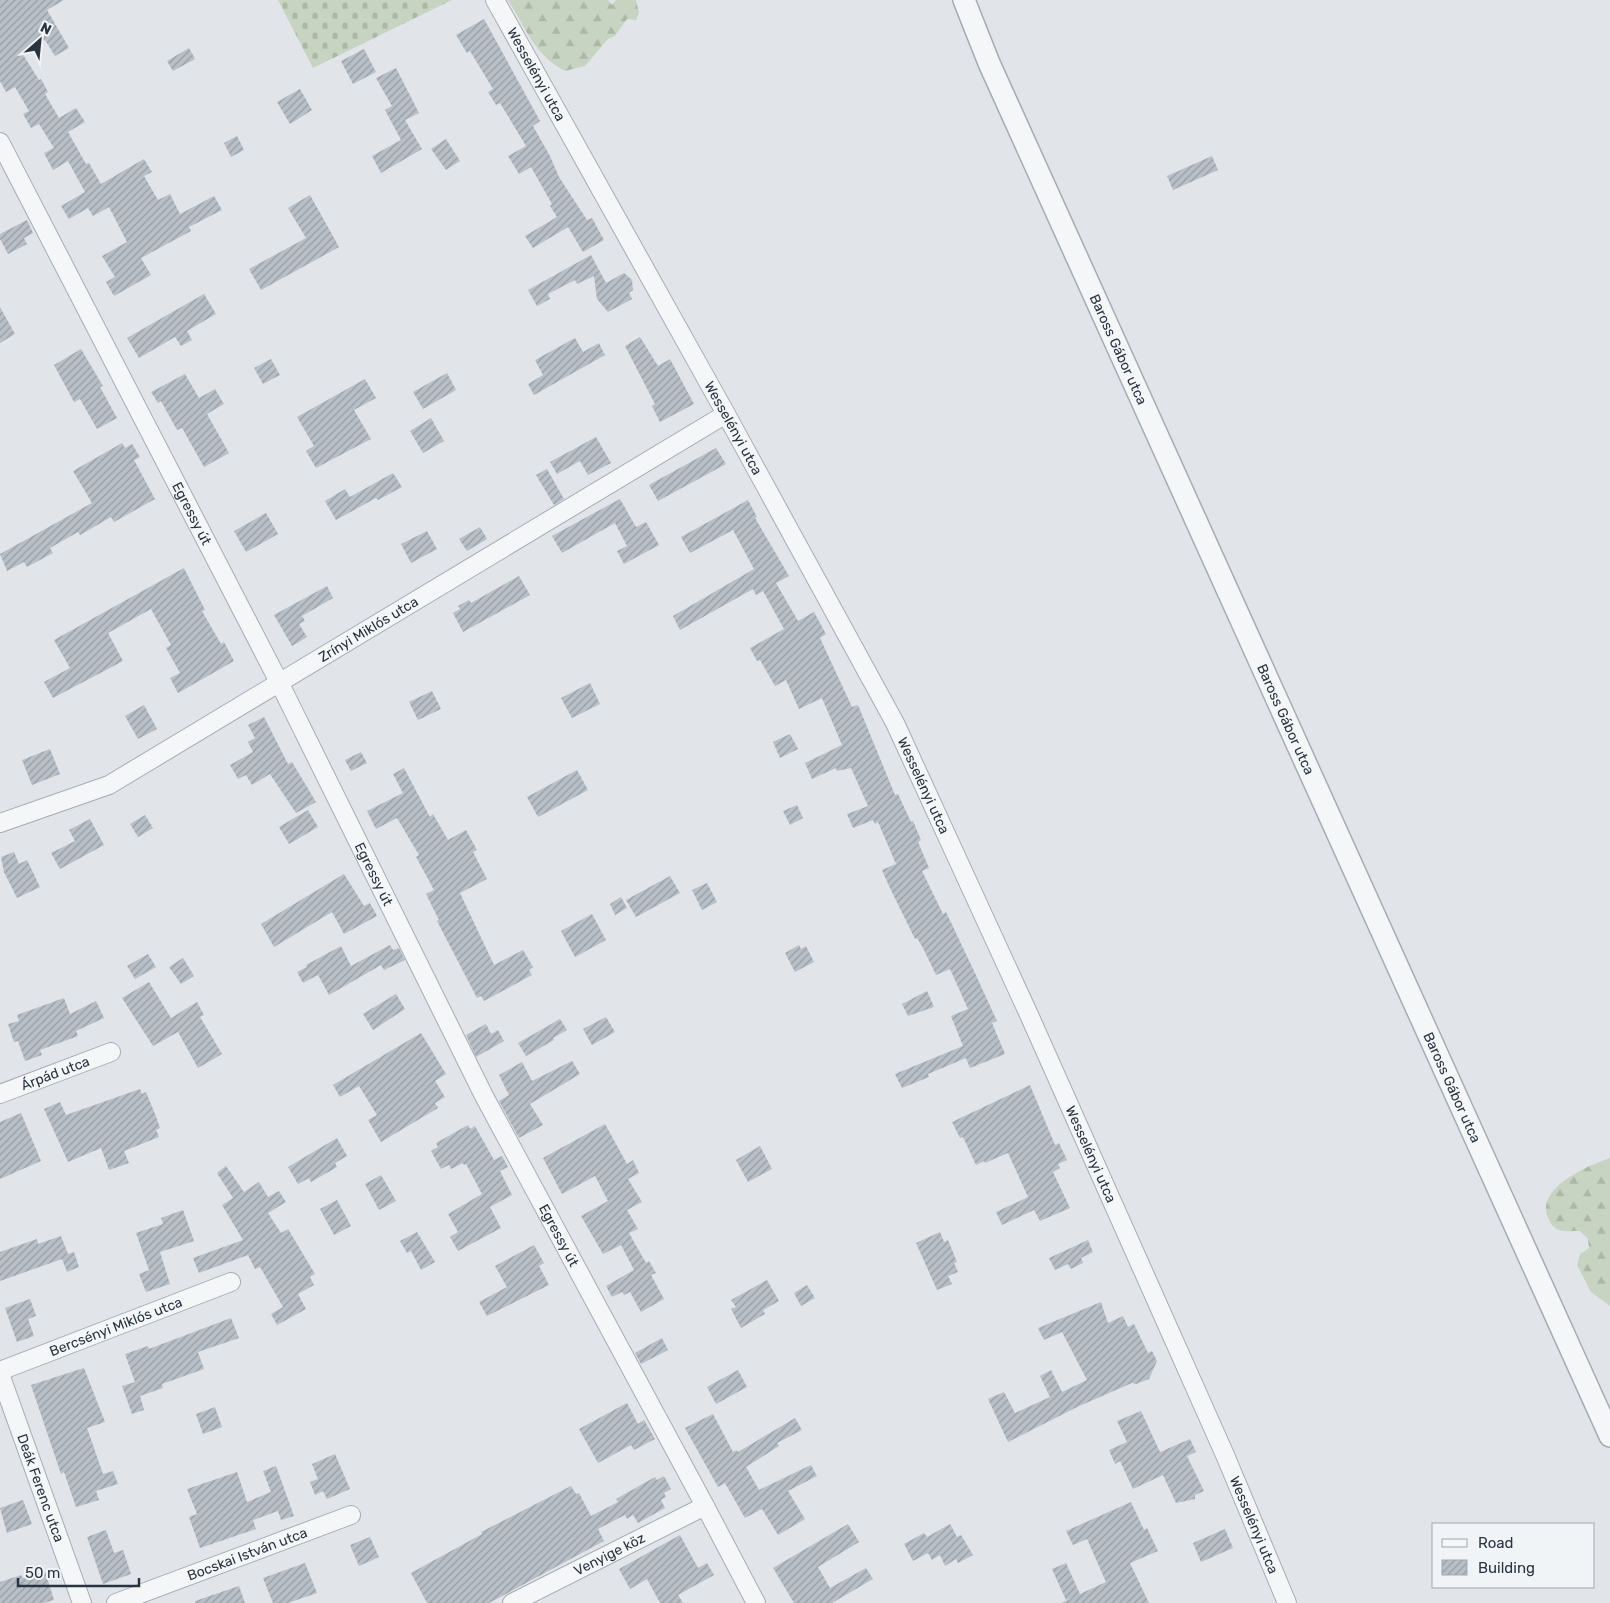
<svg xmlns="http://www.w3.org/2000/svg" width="1610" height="1603" font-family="Rubik,sans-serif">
<defs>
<pattern id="forest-firs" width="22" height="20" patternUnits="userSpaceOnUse" patternTransform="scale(1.25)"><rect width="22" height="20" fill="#c8d4c2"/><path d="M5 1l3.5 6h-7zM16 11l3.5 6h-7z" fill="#acb7a8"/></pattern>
<pattern id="cemetery-stones" width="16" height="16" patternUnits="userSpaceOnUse" patternTransform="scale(1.25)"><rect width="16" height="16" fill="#c8d4c2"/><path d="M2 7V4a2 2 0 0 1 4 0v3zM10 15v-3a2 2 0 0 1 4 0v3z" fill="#acb7a8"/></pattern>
<pattern id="building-hatch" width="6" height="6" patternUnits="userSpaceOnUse" patternTransform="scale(1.25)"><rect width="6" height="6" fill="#b8bfc7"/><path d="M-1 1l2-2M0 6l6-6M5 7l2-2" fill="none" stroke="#969ca3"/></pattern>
</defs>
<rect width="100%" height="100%" fill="#e1e5ea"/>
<g fill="url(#forest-firs)">
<path d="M508 0H608L612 5 616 0H636L639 13 636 20 627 19 615 36 608 39 585 66 565 71C534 55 526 28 508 0Z"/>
<path d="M1610 1158V1306L1591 1292 1577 1265 1580 1254 1589 1248 1588 1239 1580 1231C1564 1231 1555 1234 1548 1218 1535 1188 1587 1166 1610 1158Z"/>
</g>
<polygon fill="url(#cemetery-stones)" points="278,0 452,0 313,68"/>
<g fill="url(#building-hatch)">
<polygon points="0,0 64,0 47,10 69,48 55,56 45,40 22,53 39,80 41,79 48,92 45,94 59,118 76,108 85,122 68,132 86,164 89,163 101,184 144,159 152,172 144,176 158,200 170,194 180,214 214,196 222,210 189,227 191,231 141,258 151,275 114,296 106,282 115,277 102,256 127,242 109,207 93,216 88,208 69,219 61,206 85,192 68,161 53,170 44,153 54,148 39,124 31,128 23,114 29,111 15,87 6,92 0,81"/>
<polygon points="484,19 540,121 533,126 550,156 559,177 587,220 592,218 604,240 583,252 568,227 533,248 525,236 557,217 550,206 552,204 531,167 519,174 508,156 526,146 500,103 496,105 488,92 493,89 470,51 467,53 456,35"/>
<polygon points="189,48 195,59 173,71 167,61"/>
<polygon points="364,49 376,72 353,84 341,61"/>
<polygon points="396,68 419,113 405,120 422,149 381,173 372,156 401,140 385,110 392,106 376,78"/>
<polygon points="300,89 312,110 290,124 277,102"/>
<polygon points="237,136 244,150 231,157 224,143"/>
<polygon points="446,139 460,161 446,170 431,149"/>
<polygon points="1212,156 1218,170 1173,190 1167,176"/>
<polygon points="310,195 339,247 261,290 249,269 306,238 288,208"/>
<polygon points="27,220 33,233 24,238 27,244 8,254 0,239 0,234"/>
<polygon points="591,255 606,283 624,273 632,280 633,290 629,293 632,299 608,312 597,299 594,276 577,284 575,280 548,294 550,299 537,306 528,290"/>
<polygon points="204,294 216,314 187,331 192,340 181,346 175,337 139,358 127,338"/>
<polygon points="0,307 15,334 0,343"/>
<polygon points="640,337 658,366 670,359 694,404 660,422 652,406 655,404 625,346"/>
<polygon points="575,338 583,352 599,343 605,355 534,395 528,384 543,375 535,360"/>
<polygon points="81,349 103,386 100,387 117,418 97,429 80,399 74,402 54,365"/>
<polygon points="271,359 280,375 263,384 254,368"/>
<polygon points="447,373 456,390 423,409 413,392"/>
<polygon points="185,374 199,398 215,389 224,404 207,414 229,453 204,467 182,428 177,430 161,401 158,403 151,392"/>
<polygon points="365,379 376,398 354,410 371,439 316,468 306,451 314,446 297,417"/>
<polygon points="431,418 444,441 423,453 410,431"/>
<polygon points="596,437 611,463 588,475 580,461 557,474 550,462"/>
<polygon points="122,443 125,448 132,444 140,457 134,460 155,499 114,522 111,517 80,535 78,532 50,548 53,553 27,567 24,562 7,571 0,554 92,503 73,471"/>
<polygon points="716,448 726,464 658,501 649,485"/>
<polygon points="547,469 564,499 554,505 536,475"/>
<polygon points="393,473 402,487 378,500 376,498 336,520 325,501 345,489 350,497"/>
<polygon points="620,499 636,527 646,522 659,545 624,564 617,551 627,546 615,523 562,553 552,536"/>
<polygon points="748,500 757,517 755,518 789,576 776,583 798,621 814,612 826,634 820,638 852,707 858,705 895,795 898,794 911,822 913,821 921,840 918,842 929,868 922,871 943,914 946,912 974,971 997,1021 992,1023 1005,1054 970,1068 966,1058 928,1074 929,1077 902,1088 895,1074 963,1046 951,1016 968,1009 950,969 936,975 923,948 917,938 915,939 889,886 882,870 896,864 878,822 875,824 873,820 853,828 847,814 868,806 851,768 837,771 836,768 812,779 805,763 842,745 822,698 799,709 786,680 775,686 760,660 757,661 750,648 784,629 763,591 756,595 753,589 680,630 673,616 754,569 733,530 690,553 681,537"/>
<polygon points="266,513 278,534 246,552 234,531"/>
<polygon points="480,527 487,539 467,551 459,539"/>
<polygon points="427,531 437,549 411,563 401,544"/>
<polygon points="184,568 205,610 202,611 221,644 224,642 234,661 178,693 170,678 180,673 166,648 171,645 151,609 108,633 123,661 53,698 44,682 70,668 54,640"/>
<polygon points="519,576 530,595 463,632 453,613 460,609 458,606 469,600 471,603"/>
<polygon points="327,586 333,598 302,616 305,621 299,624 307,637 292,646 274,615"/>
<polygon points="590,683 600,704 572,718 561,698"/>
<polygon points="432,691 441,709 418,720 409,702"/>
<polygon points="144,705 157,729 138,739 125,716"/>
<polygon points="264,717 288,764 292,762 316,802 296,813 270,774 252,785 246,775 238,779 230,765 253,752 248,742 255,738 248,725"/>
<polygon points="790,734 798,749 780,758 773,742"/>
<polygon points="50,749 60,774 32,785 22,760"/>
<polygon points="361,752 367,763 351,771 345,760"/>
<polygon points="404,768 430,817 433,814 448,840 466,830 477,850 473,852 487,879 460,893 494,965 523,950 533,967 529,970 532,975 484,1001 481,996 477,998 437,921 439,920 426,894 434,890 416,857 419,855 397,818 376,829 367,811 403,793 393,774"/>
<polygon points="577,770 588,790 538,817 527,797"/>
<polygon points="797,805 803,818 790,825 783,811"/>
<polygon points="308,810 318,827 289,844 279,827"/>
<polygon points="145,815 153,828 138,837 130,824"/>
<polygon points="90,819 104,845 60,869 51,853 75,841 69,830"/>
<polygon points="14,852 19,864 27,860 40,887 17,898 4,872 1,857"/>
<polygon points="344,874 364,906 370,903 377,916 344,934 332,912 274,947 261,924"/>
<polygon points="670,876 680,893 636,917 626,900"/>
<polygon points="707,883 717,902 702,910 692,890"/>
<polygon points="621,897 627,908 615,915 610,904"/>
<polygon points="592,914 606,940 575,957 561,931"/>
<polygon points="390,945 393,950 399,948 405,960 384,970 381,965 329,995 318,975 303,983 297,972 307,967 306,965 341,946 351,966"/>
<polygon points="799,945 801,949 806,946 814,962 795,972 785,953"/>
<polygon points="148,954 156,967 135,979 127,966"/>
<polygon points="183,958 194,976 181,984 169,967"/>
<polygon points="149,982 171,1018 197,1002 204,1015 200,1017 222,1054 198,1068 178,1032 153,1046 122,998"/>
<polygon points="927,991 934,1007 908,1016 902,1004"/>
<polygon points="396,994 405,1009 373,1030 363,1014"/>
<polygon points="64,998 70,1014 96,1001 104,1018 76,1031 78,1036 40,1050 42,1055 25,1061 18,1041 14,1042 8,1024 19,1021 17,1015"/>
<polygon points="606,1017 615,1032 592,1045 583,1029"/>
<polygon points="560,1019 567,1030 553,1038 554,1040 526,1056 518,1043"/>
<polygon points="486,1024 491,1034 498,1030 504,1041 476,1057 466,1035"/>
<polygon points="421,1033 446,1074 435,1081 445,1097 435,1103 438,1108 381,1142 368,1120 377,1115 359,1086 340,1097 333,1085"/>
<polygon points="572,1061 580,1074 530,1104 543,1125 519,1138 499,1101 509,1095 499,1075 522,1062 532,1081"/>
<polygon points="1030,1085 1055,1145 1059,1143 1067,1160 1058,1164 1060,1168 1053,1172 1070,1208 1040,1221 1034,1210 1002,1225 996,1212 1028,1197 1008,1153 985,1163 984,1161 976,1165 963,1137 960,1138 952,1122"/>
<polygon points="140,1089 142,1094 146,1092 155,1114 160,1128 156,1130 159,1137 124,1151 129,1163 109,1170 101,1148 68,1162 44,1109 60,1102 66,1115"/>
<polygon points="21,1113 41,1161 0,1179 0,1122"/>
<polygon points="605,1124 627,1164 633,1160 639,1173 628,1179 642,1202 627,1210 638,1229 629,1233 646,1263 649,1261 656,1273 651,1275 664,1299 641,1312 630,1292 624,1295 622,1292 612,1297 606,1286 634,1270 621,1245 603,1254 581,1216 608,1201 595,1176 562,1194 543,1158"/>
<polygon points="468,1125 470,1129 475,1126 494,1160 502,1156 508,1167 500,1171 512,1195 490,1207 501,1228 458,1251 450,1237 458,1232 448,1214 482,1194 466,1164 464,1165 463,1163 451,1169 449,1165 441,1169 431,1151 438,1147 436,1143"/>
<polygon points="337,1138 347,1156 335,1163 337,1167 311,1182 309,1178 298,1184 288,1167"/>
<polygon points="760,1146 772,1169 748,1182 736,1160"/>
<polygon points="226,1166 244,1192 259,1182 268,1197 279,1191 286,1202 268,1213 281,1233 288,1229 315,1274 310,1277 314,1285 298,1294 306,1309 277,1325 271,1314 283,1307 260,1267 255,1269 248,1255 199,1273 193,1258 243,1240 222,1205 233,1198 217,1173"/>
<polygon points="381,1175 396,1201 379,1210 365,1184"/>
<polygon points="337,1200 351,1226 334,1235 320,1209"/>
<polygon points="183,1210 194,1241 160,1252 170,1284 146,1292 139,1274 149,1270 136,1233 163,1224 161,1218"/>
<polygon points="417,1232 435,1262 421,1270 411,1251 407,1253 400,1241"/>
<polygon points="940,1232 944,1242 948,1240 957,1262 954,1263 958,1272 948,1276 952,1284 937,1290 916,1243"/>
<polygon points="61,1236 68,1254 74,1252 79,1267 67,1272 62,1259 0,1281 0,1252 37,1239 38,1244"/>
<polygon points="1088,1240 1093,1252 1081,1258 1083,1263 1071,1269 1068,1264 1055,1270 1049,1258"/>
<polygon points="534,1245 544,1263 539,1266 549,1285 487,1316 479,1302 507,1287 495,1266"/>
<polygon points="767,1280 779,1301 763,1310 765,1314 741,1328 731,1309 736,1307 731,1300"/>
<polygon points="807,1285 815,1298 801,1306 794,1293"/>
<polygon points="30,1299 36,1316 28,1319 34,1336 17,1342 5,1308"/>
<polygon points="1101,1302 1108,1323 1123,1316 1128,1327 1134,1324 1148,1353 1152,1351 1157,1361 1149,1379 1136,1384 1132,1383 1077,1407 1008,1442 988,1399 1004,1392 1015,1413 1050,1397 1040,1376 1051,1370 1062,1392 1087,1380 1062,1332 1044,1340 1038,1328"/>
<polygon points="231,1318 239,1338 198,1352 204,1369 162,1384 163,1388 140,1396 144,1410 132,1414 122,1386 135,1382 125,1354 148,1346 149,1349"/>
<polygon points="662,1338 668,1350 641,1364 635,1353"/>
<polygon points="84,1368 105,1422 87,1428 103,1474 113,1471 118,1484 96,1491 99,1500 76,1507 64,1472 61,1474 31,1385"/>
<polygon points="738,1370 747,1387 716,1404 707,1387"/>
<polygon points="627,1403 638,1424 644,1420 655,1439 634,1450 631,1445 598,1463 579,1429"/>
<polygon points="215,1407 222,1427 203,1434 196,1414"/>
<polygon points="1141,1411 1160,1452 1190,1439 1196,1452 1187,1456 1204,1491 1195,1495 1195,1499 1176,1503 1163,1475 1133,1489 1120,1461 1115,1464 1109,1450 1127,1442 1117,1421"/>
<polygon points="713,1414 733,1452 737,1450 738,1452 795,1418 802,1430 777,1443 779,1446 746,1467 759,1490 811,1465 817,1476 788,1491 805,1519 778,1535 762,1509 745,1518 725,1483 718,1487 685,1428"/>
<polygon points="335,1454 350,1489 327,1499 323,1491 315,1495 310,1482 318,1479 312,1464"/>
<polygon points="276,1466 294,1516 281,1520 278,1511 253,1520 256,1529 200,1548 189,1517 197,1514 187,1489 237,1472 247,1502 271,1492 263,1471"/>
<polygon points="664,1476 671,1489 664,1493 666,1497 661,1500 665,1508 638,1523 633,1515 627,1519 625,1515 598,1529 604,1541 489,1603 427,1603 411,1573 482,1534 481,1532 571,1486 576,1494 579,1493 591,1516 618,1502 616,1499 655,1477 657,1480"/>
<polygon points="23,1500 32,1524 7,1533 0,1508"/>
<polygon points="1131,1502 1144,1530 1147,1528 1158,1551 1130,1563 1149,1603 1061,1603 1074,1597 1066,1600 1052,1569 1066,1563 1080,1594 1106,1582 1087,1539 1073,1545 1066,1531"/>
<polygon points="848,1524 859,1542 818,1567 830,1588 866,1568 873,1579 832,1603 794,1603 773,1568"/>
<polygon points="950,1524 957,1537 961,1535 973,1555 958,1563 956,1559 945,1566 940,1555 932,1560 928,1553 913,1561 904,1544 924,1533 927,1537"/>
<polygon points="1225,1529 1233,1548 1201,1562 1193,1543"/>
<polygon points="106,1530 114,1553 123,1550 131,1574 103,1584 87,1537"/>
<polygon points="680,1535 698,1568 707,1563 714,1575 678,1595 683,1603 660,1603 647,1579 630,1589 619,1569"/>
<polygon points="370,1537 379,1557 359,1566 350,1545"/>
<polygon points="305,1563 317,1593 288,1603 273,1603 263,1578"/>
<polygon points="45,1571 54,1600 44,1603 0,1603 0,1582 21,1575 23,1578"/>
<polygon points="239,1586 245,1603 195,1603 195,1601"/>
</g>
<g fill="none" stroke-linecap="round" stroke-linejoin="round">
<g stroke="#a6acb4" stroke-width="20">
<g id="minor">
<path id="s1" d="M495 0 726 414 895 723 1030 1017 1225 1455 1287 1603"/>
<path id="s2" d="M0 142 279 682 484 1096 705 1506 756 1603"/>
<path id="s3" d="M0 823 109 785 726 414"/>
<path id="s4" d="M0 1094 111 1052"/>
<path id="s5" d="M0 1371 231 1282"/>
<path id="s6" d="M0 1374 82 1603"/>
<path id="s7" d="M116 1603 351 1515"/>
<path id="s8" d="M512 1603 705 1506"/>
</g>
</g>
<g stroke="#a6acb4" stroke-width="24">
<g id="tertiary">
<path id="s9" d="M964 0 989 63 1610 1436"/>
</g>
</g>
<use href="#minor" stroke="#f4f6f8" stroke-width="18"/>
<use href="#tertiary" stroke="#f4f6f8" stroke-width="21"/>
</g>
<g text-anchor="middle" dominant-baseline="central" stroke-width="4" stroke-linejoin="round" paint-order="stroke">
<g font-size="14" fill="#2a3441" stroke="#f1f4f7">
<text stroke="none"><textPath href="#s1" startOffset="85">Wesselényi utca</textPath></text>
<text stroke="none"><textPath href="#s9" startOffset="382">Baross Gábor utca</textPath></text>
<text stroke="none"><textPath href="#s1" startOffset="490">Wesselényi utca</textPath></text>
<text stroke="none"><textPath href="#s2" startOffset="418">Egressy út</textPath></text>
<text stroke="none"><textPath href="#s3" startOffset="418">Zrínyi Miklós utca</textPath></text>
<text stroke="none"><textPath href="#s9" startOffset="788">Baross Gábor utca</textPath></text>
<text stroke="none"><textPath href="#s1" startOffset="895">Wesselényi utca</textPath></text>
<text stroke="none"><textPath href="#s2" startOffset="822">Egressy út</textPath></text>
<text stroke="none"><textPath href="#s4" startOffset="59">Árpád utca</textPath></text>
<text stroke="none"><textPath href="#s9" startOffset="1192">Baross Gábor utca</textPath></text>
<text stroke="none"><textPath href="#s1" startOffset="1300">Wesselényi utca</textPath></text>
<text stroke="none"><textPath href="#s2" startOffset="1228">Egressy út</textPath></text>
<text stroke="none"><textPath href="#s5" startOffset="124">Bercsényi Miklós utca</textPath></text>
<text stroke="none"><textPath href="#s6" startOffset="121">Deák Ferenc utca</textPath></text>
<text stroke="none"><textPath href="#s1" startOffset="1705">Wesselényi utca</textPath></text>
<text stroke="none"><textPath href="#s7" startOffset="140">Bocskai István utca</textPath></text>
<text stroke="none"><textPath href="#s8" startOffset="109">Venyige köz</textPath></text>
</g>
</g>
<rect x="1432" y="1523" width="162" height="65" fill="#f1f4f7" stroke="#a1a7ae"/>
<rect x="1442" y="1539" width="25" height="8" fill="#f4f6f8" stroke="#a1a7ae"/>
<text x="1478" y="1548" font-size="15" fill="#2a3441">Road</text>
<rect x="1442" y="1560" width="25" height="15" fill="url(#building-hatch)" stroke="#a1a7ae"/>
<text x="1478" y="1573" font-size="15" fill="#2a3441">Building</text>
<g transform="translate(40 40) rotate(27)" stroke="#f1f4f7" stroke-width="4" paint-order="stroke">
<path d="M0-4L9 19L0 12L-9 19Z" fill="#2a3441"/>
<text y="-8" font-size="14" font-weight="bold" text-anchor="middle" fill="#2a3441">N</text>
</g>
<path d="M18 1578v8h121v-8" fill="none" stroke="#2a3441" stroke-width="2.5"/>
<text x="25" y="1578" font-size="15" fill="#2a3441" stroke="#f1f4f7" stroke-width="4" paint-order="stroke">50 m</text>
</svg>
